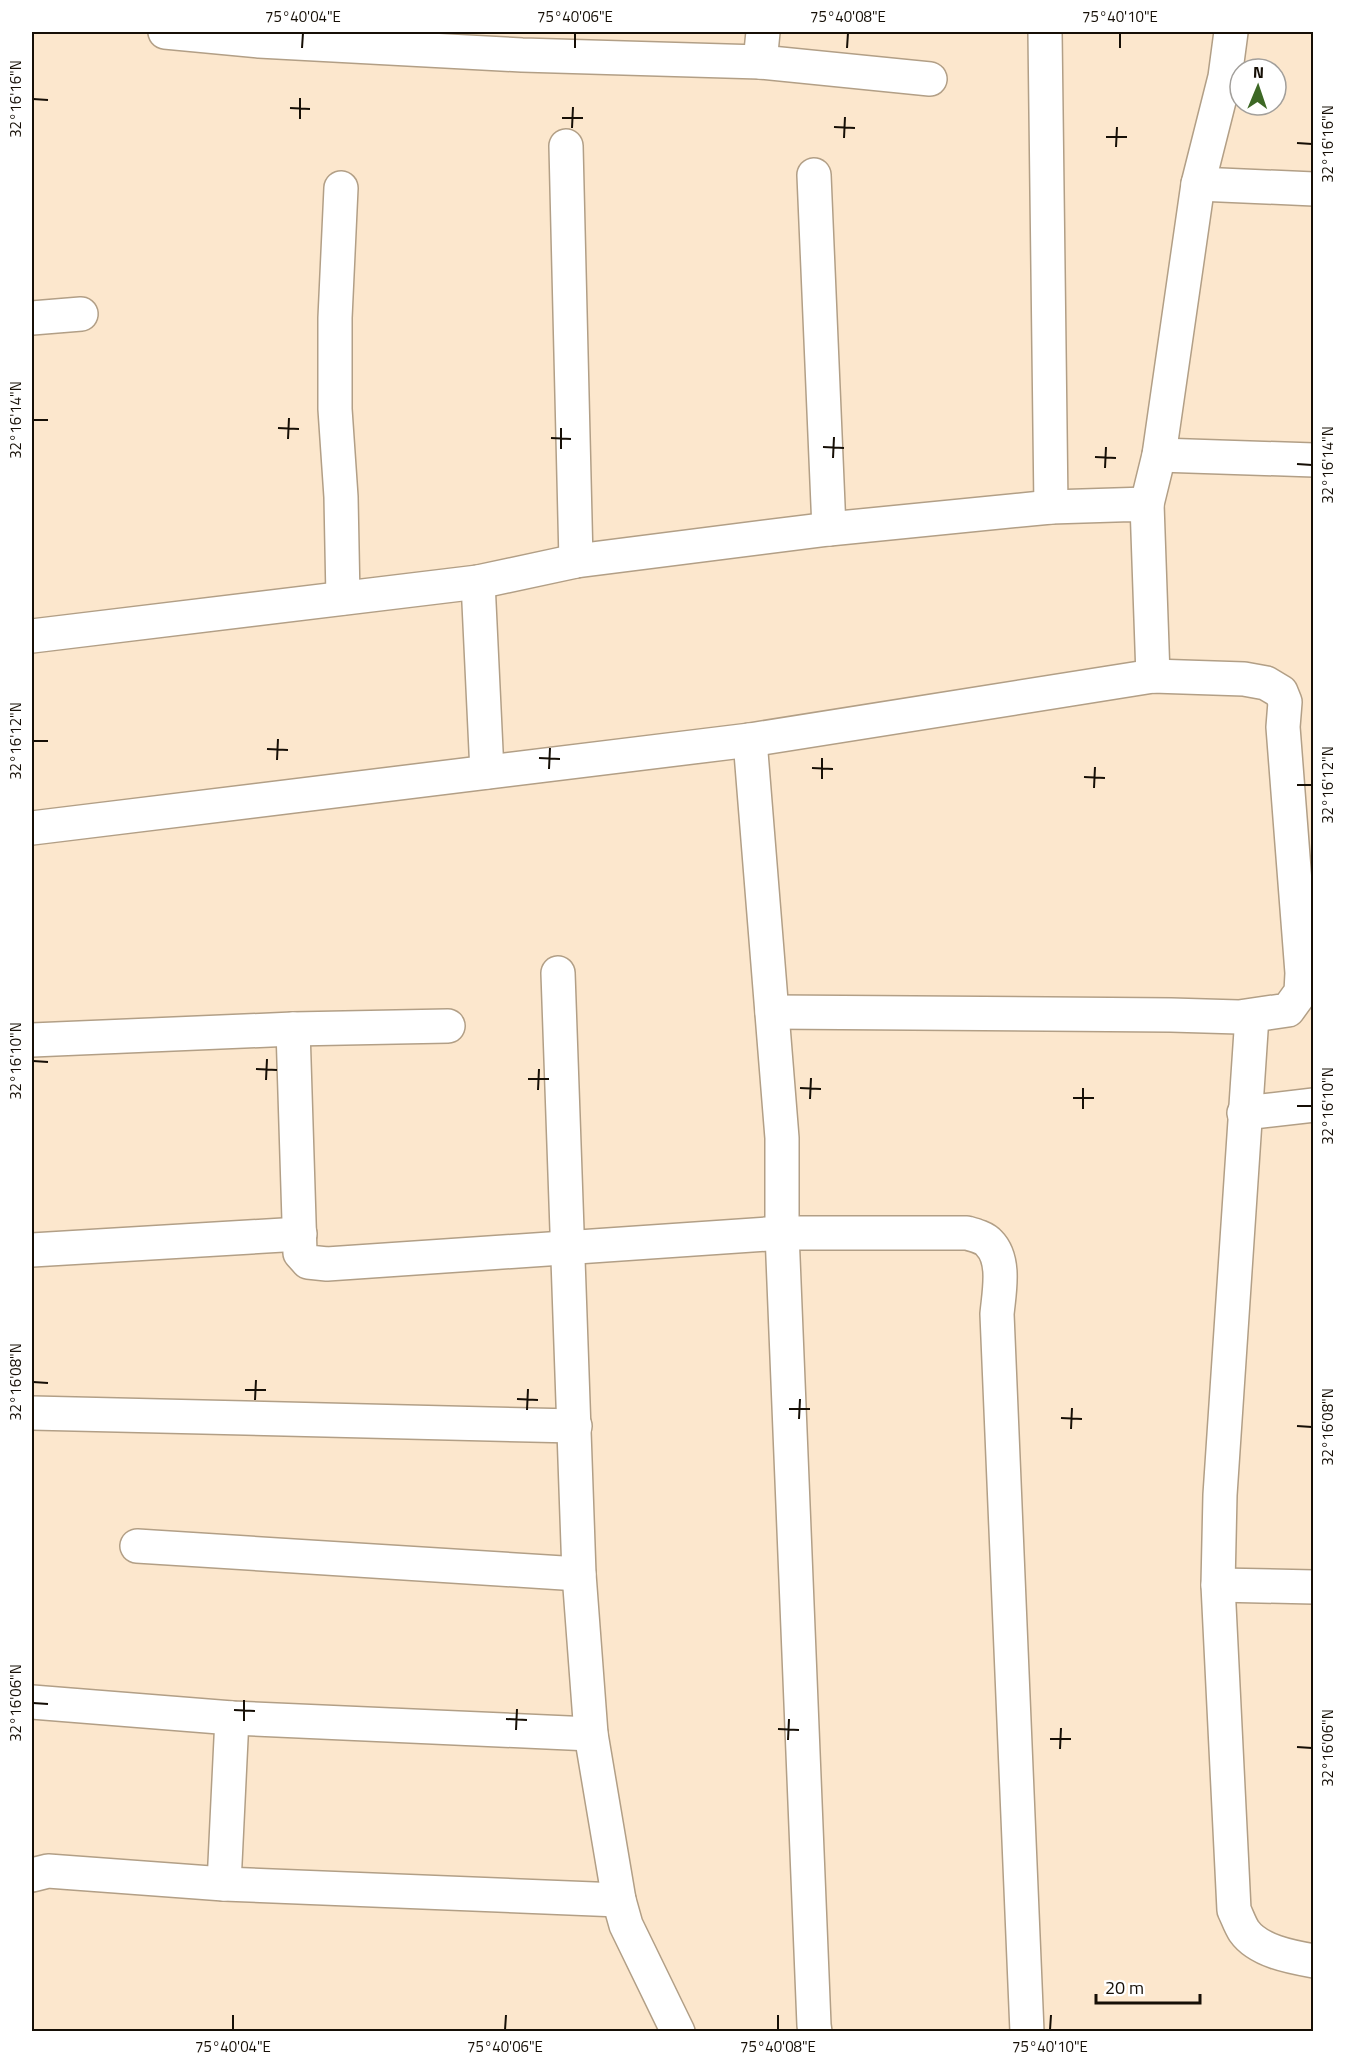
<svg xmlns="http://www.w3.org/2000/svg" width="1345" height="2063" font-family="'Titillium Web',sans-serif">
<rect width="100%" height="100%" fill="#fce7cd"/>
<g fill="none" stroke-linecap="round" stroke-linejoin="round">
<g stroke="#b29f86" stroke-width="36">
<g id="minor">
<polyline points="165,32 259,41 522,55 760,62 930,79"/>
<polyline points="1045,32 1051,507"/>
<polyline points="760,62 763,32"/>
<polyline points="566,146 576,561"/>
<polyline points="814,175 829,529"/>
<polyline points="1198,184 1314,189"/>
<polyline points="341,188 335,318 335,409 341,497 343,598"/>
<polyline points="32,318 81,314"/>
<polyline points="1159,455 1314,460"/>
<polyline points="1147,504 1159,455 1198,184 1225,77 1231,32"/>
<polyline points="478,582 487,772"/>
<polyline points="32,636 478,582 576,561 829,529 1051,507 1147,504 1153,676"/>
<polyline points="750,740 782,1138 782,1233 814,2025 815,2032"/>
<polyline points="32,828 750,740 1153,676 1244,679 1266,683 1281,692 1285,702 1283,727 1302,973 1301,992 1288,1010 1239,1017 1171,1015 772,1012"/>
<polyline points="558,973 579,1574 591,1734 619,1900 626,1925 678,2032"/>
<path d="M1252 1016 1220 1495 1218 1585 1234 1910C1237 1916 1240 1925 1244 1931 1258 1951 1291 1957 1314 1961"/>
<path d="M293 1029 300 1253 308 1262 327 1264 782 1233H967C974 1235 985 1238 989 1243 1006 1260 999 1292 997 1314L1027 2032"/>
<polyline points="32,1040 293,1029 448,1026"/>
<polyline points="1244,1113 1314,1105"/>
<polyline points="32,1250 300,1234"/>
<polyline points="32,1413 575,1426"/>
<polyline points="137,1546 579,1574"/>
<polyline points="1218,1585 1314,1587"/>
<polyline points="32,1702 232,1718 591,1734"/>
<polyline points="32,1875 48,1871 224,1884 619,1900"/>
<polyline points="224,1884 232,1718"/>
</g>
</g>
<use href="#minor" stroke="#fff" stroke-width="33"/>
</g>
<path fill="none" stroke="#160f06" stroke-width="2" d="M302 48 303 33M575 48V33M847 48 848 33M1120 48V33M33 99 48 100M290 108 310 109M562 118H583M300 119V98M834 127 855 128M572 128 573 107M1106 137H1127M844 138 845 117M1297 143 1312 144M1116 147 1117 127M33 420H48M278 428 299 429M551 438 571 439M288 439 289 418M823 447 844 448M561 449V428M1095 457 1116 458M833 458 834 437M1297 464 1312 465M1105 468 1106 447M33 741H48M267 749 288 750M539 758 560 759M277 760 278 739M812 768 833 769M549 769 550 748M1084 777 1105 778M822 779V758M1297 785H1312M1094 788 1095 767M33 1061 48 1062M256 1069 277 1070M528 1079H549M266 1080 267 1059M800 1088 821 1089M538 1090 539 1069M1073 1098H1094M810 1099 811 1078M1297 1106H1312M1083 1109V1088M33 1382 48 1383M245 1390H266M517 1399 538 1400M255 1400 256 1380M789 1409H810M527 1410 528 1389M1061 1418 1082 1419M799 1419 800 1399M1297 1426 1312 1427M1071 1429 1072 1408M33 1703 48 1704M234 1710 255 1711M506 1719 527 1720M244 1721V1700M778 1729 799 1730M516 1730 517 1709M1050 1739H1071M788 1740 789 1719M1297 1747 1312 1748M1060 1749 1061 1728M233 2030V2015M505 2030 506 2015M778 2030V2015M1050 2030 1051 2015"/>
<rect width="1345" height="2063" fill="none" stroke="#ffffff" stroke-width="66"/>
<g transform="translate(1258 87) rotate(2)"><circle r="28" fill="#ffffff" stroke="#a29f9b" stroke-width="1.5"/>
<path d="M0-4.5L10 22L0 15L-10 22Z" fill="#3d6825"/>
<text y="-9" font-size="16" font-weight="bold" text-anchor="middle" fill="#160f06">N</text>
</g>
<path d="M1096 1994v9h104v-9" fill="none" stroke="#160f06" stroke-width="3"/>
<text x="1105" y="1994" font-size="18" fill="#160f06" stroke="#ffffff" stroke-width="4.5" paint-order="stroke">20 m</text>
<rect x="33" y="33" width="1279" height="1997" fill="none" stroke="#160f06" stroke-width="2"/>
<g font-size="15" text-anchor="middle" fill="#160f06">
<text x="303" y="22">75°40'04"E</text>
<text x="575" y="22">75°40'06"E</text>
<text x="848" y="22">75°40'08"E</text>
<text x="1120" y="22">75°40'10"E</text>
<text transform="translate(16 99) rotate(-90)" y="5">32°16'16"N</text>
<text transform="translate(1328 144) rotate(-90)" y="5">32°16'16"N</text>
<text transform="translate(16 420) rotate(-90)" y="5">32°16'14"N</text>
<text transform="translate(1328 465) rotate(-90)" y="5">32°16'14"N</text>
<text transform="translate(16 741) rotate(-90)" y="5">32°16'12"N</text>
<text transform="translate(1328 785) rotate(-90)" y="5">32°16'12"N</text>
<text transform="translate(16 1061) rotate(-90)" y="5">32°16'10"N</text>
<text transform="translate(1328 1106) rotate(-90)" y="5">32°16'10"N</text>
<text transform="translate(16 1382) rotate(-90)" y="5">32°16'08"N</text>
<text transform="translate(1328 1427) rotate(-90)" y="5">32°16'08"N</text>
<text transform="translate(16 1703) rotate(-90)" y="5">32°16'06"N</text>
<text transform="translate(1328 1748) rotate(-90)" y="5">32°16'06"N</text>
<text x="233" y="2052">75°40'04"E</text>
<text x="505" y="2052">75°40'06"E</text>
<text x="778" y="2052">75°40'08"E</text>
<text x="1050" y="2052">75°40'10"E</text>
</g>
</svg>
